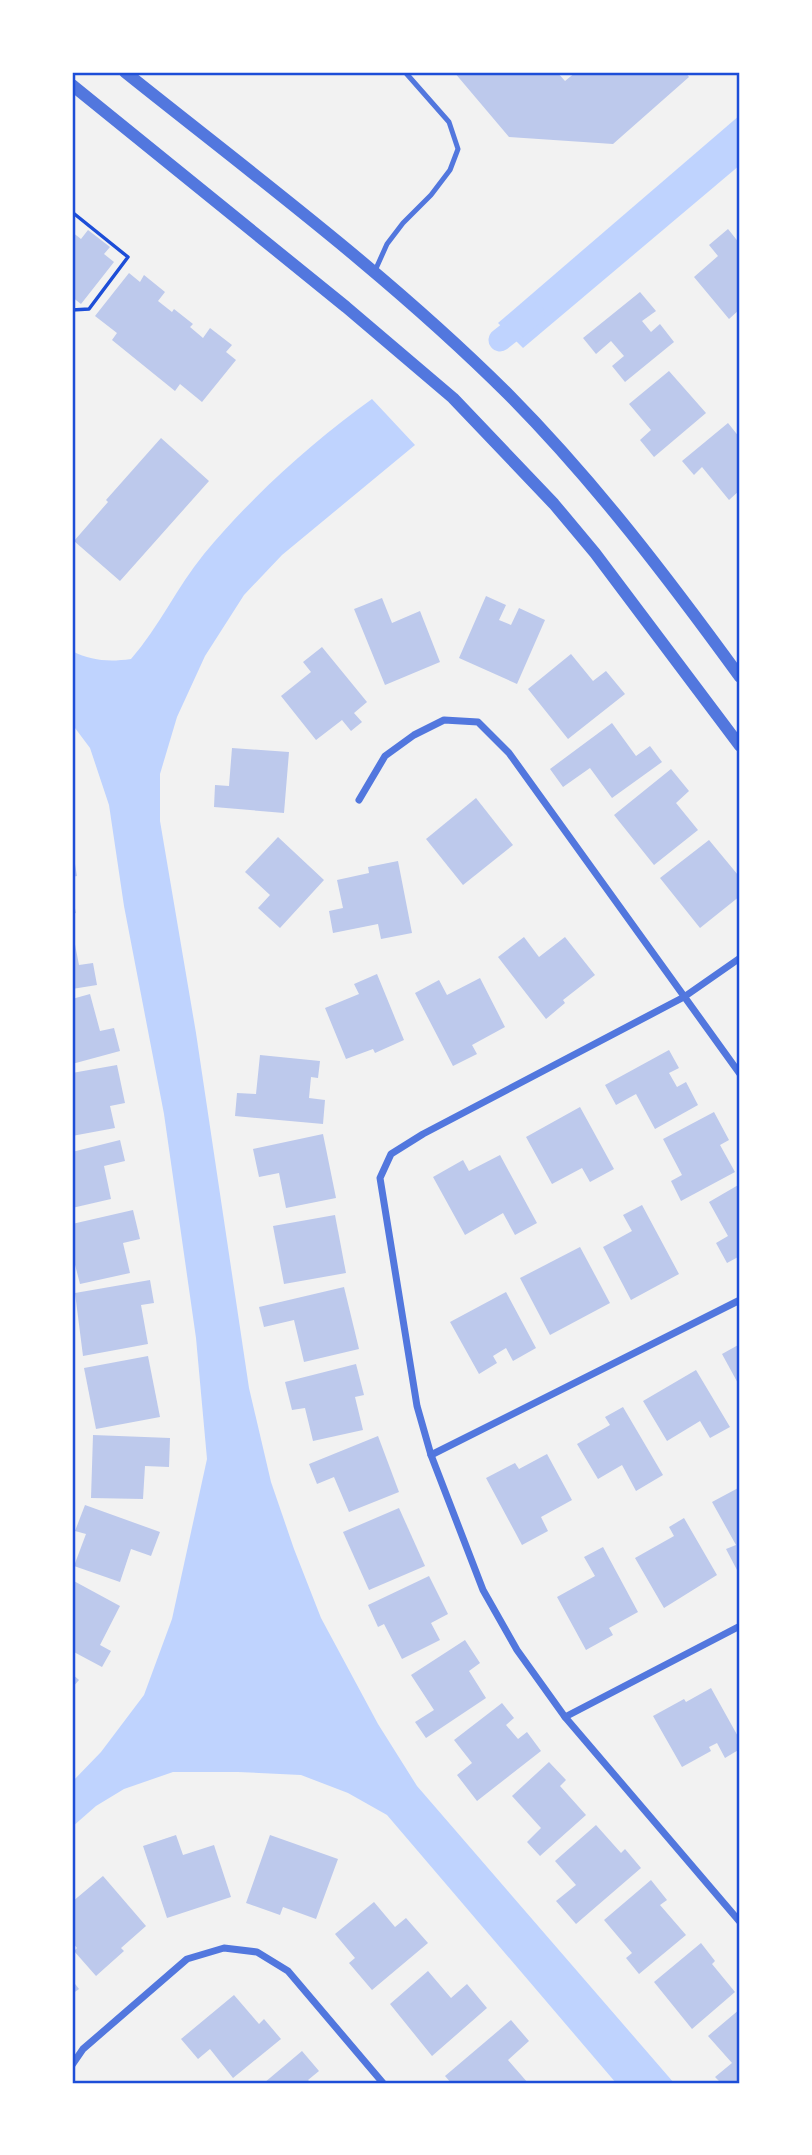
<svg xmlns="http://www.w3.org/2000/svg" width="812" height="2155" font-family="Literata,serif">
<rect width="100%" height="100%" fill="#f2f2f2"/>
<g fill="#bfd3fe">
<polygon points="740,115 740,165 523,348 498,323"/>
<path d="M372 399 415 445 282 555 244 595 205 656 177 717 160 774V821L196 1033 249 1388 271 1482 294 1549 321 1618 378 1724 417 1786 674 2083H616L387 1815 348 1793 301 1775 238 1772H173L124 1789 96 1806 72 1827V1782L101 1752 144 1695 172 1619 207 1459 196 1338 164 1114 124 906 109 805 90 748 72 724V651C92 661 109 662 131 659 159 627 177 587 204 554 252 496 311 443 372 399Z"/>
</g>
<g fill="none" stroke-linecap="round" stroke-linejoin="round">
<polyline stroke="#bfd3fe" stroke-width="23" points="500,340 533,314"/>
</g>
<g fill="#bdc9ec">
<polygon points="454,72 557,72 565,81 576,72 685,72 689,77 613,144 509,137"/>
<polygon points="728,229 740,244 740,309 729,319 694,277 718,256 709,245"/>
<polygon points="88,230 110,247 104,254 114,262 81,304 72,297 72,232 81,239"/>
<polygon points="129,273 140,282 144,275 165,292 158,301 172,312 174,309 193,324 190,327 203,338 210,328 232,345 226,352 236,360 202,402 180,384 175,391 112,340 117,333 95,316"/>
<polygon points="640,292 656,311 642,321 651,332 660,324 674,342 625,382 612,366 624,356 611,341 596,354 583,338"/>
<polygon points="669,371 706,413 654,457 640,440 651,430 629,404"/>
<polygon points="728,423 740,438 740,490 729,500 702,467 694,475 682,461"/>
<polygon points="161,438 209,481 120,581 74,541 108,502 106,500"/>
<polygon points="486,596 506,605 499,620 511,625 519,608 545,620 517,684 459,658"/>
<polygon points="382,598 392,623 420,611 440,662 385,685 354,609"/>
<polygon points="322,647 367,702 354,713 362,722 351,731 342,720 316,740 281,696 311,672 303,662"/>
<polygon points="571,654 593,681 606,671 625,694 568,739 528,689"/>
<polygon points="612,723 636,756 650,746 662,762 612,798 590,768 563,787 550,769"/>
<polygon points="232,748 289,752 284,813 214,807 215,785 229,786"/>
<polygon points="671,769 689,791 676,803 698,830 654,865 614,815"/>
<polygon points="476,798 513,845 463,885 426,839"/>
<polygon points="278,837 324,880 280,928 258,908 270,895 245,872"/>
<polygon points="709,840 738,875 740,873 740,896 700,928 660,878"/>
<polygon points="73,852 77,876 72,877 72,853"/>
<polygon points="398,861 412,933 381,939 378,924 333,933 329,911 343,908 337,880 369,873 368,867"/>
<polygon points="72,895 76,913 72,914"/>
<polygon points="72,929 79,965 93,963 97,985 72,989"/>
<polygon points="524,937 539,957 565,937 595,975 563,1000 565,1003 546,1019 498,957"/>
<polygon points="377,974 404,1040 375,1053 373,1049 346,1059 325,1008 359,994 354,984"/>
<polygon points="480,978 505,1027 472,1045 477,1054 453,1066 415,993 439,980 447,995"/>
<polygon points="90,994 100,1031 114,1028 120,1051 72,1064 72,999"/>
<polygon points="669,1050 679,1068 669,1073 677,1087 686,1082 698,1105 655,1129 636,1094 616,1105 605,1085"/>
<polygon points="260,1055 320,1061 318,1078 311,1077 309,1098 325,1100 323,1124 235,1116 237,1093 256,1094"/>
<polygon points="117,1065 125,1103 110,1106 115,1128 72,1136 72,1073"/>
<polygon points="580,1107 614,1169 590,1182 582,1168 552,1184 526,1137"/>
<polygon points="714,1112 729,1140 720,1145 735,1172 681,1201 671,1181 682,1175 663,1139"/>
<polygon points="323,1134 336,1198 286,1208 279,1173 259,1177 253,1149"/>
<polygon points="120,1140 125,1161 104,1166 111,1199 72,1208 72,1152"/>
<polygon points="500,1155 537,1223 515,1235 503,1213 465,1235 433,1177 463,1160 469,1171"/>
<polygon points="740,1184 740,1256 727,1263 716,1243 728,1236 709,1202"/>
<polygon points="642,1205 679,1274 631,1300 603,1247 632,1231 623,1215"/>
<polygon points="133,1210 140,1239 123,1243 130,1273 80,1284 72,1253 72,1224"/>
<polygon points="335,1215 346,1273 284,1284 273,1226"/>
<polygon points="580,1247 610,1303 550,1335 520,1278"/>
<polygon points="150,1280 154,1303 141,1305 148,1344 83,1356 75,1293"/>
<polygon points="344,1287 359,1349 304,1362 294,1320 264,1327 259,1307"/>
<polygon points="506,1292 536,1348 513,1361 506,1348 493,1356 497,1363 479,1374 450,1322"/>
<polygon points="740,1344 740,1387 722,1354"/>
<polygon points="148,1356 160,1417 96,1429 84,1368"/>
<polygon points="356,1364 364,1395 355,1397 363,1430 313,1441 305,1408 292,1410 285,1382"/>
<polygon points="696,1370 730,1427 710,1438 700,1421 667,1441 643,1401"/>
<polygon points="623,1407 663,1475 636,1491 622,1465 598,1479 577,1444 610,1425 605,1417"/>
<polygon points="93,1435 170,1438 169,1467 145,1466 143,1499 91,1498"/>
<polygon points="378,1436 399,1492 349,1512 334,1477 317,1484 309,1464"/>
<polygon points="547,1454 572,1500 541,1517 548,1531 522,1545 486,1478 515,1463 519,1469"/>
<polygon points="740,1487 740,1569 737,1570 726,1549 736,1545 712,1502"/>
<polygon points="85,1505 160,1532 151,1556 131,1549 120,1582 74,1566 86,1534 75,1531"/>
<polygon points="399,1508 425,1566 369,1590 343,1532"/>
<polygon points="684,1518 717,1575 664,1608 635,1558 674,1536 669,1527"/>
<polygon points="603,1547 638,1612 609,1628 613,1635 586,1650 557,1597 595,1576 584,1557"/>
<polygon points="429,1576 448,1614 431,1623 440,1640 402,1659 384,1624 378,1627 368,1605"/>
<polygon points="72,1580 120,1606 100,1645 111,1651 102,1667 72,1651"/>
<polygon points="465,1640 480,1663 469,1671 486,1698 426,1738 415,1722 434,1710 411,1675"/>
<polygon points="72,1674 79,1680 72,1688"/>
<polygon points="711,1688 740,1740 740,1749 725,1758 717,1743 709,1747 711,1751 682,1767 653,1716 684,1699 686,1702"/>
<polygon points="502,1703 514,1718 506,1725 518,1739 527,1732 541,1751 477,1801 457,1775 472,1763 454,1740"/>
<polygon points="549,1762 566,1780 560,1786 586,1815 540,1856 527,1842 541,1828 512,1796"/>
<polygon points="596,1825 621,1853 625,1849 641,1868 576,1924 556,1901 576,1885 555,1861"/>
<polygon points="176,1835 183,1855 214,1845 231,1897 167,1918 143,1846"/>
<polygon points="270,1835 338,1859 316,1919 283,1907 280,1915 246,1903"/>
<polygon points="103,1876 146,1926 121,1948 124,1951 96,1976 74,1951 77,1948 72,1942 72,1902"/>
<polygon points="651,1880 667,1900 660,1905 686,1935 639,1974 626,1958 632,1953 604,1920"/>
<polygon points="374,1902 395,1927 406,1918 428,1943 372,1990 349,1963 355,1958 335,1934"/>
<polygon points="701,1943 715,1961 712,1964 735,1992 692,2029 654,1982"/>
<polygon points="428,1971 451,1998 467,1984 487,2008 432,2056 390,2004"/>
<polygon points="72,1980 79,1989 72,1994"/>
<polygon points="234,1995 259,2024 264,2019 281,2039 233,2078 210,2049 198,2059 181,2039"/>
<polygon points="740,2009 740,2083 721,2083 715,2077 732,2063 708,2036"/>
<polygon points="511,2020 529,2041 508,2060 528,2083 451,2083 445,2076"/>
<polygon points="302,2051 319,2071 308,2080 311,2083 264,2083"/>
</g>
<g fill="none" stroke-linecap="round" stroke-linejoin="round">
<polyline stroke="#1d4ed8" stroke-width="3.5" points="72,212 128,257 89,309 72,310"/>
<polyline stroke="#5277de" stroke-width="5" points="374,273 387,244 403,223 431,195 450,170 458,149 449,122 405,72"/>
<g stroke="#5277de" stroke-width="7">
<polyline points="359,800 385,756 414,735 444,720 478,722 509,753 740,1074"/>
<polyline points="740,958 684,997 423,1134 391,1154 380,1178 417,1406 431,1455 483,1590 517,1650 565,1717 740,1922"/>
<polyline points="431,1455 740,1300"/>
<polyline points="565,1717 740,1626"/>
<polyline points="72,2065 83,2049 187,1959 224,1948 257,1952 288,1971 383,2083"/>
</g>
<g stroke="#5277de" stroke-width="12">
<path d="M125 72C255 176 391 277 509 395 595 482 668 578 740 677"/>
<polyline points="72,85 346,307 453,398 554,504 595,553 740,746"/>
</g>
</g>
<rect width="812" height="2155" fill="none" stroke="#ffffff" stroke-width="147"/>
<rect x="74" y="74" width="664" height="2008" fill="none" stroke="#1d4ed8" stroke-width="2.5"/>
</svg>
